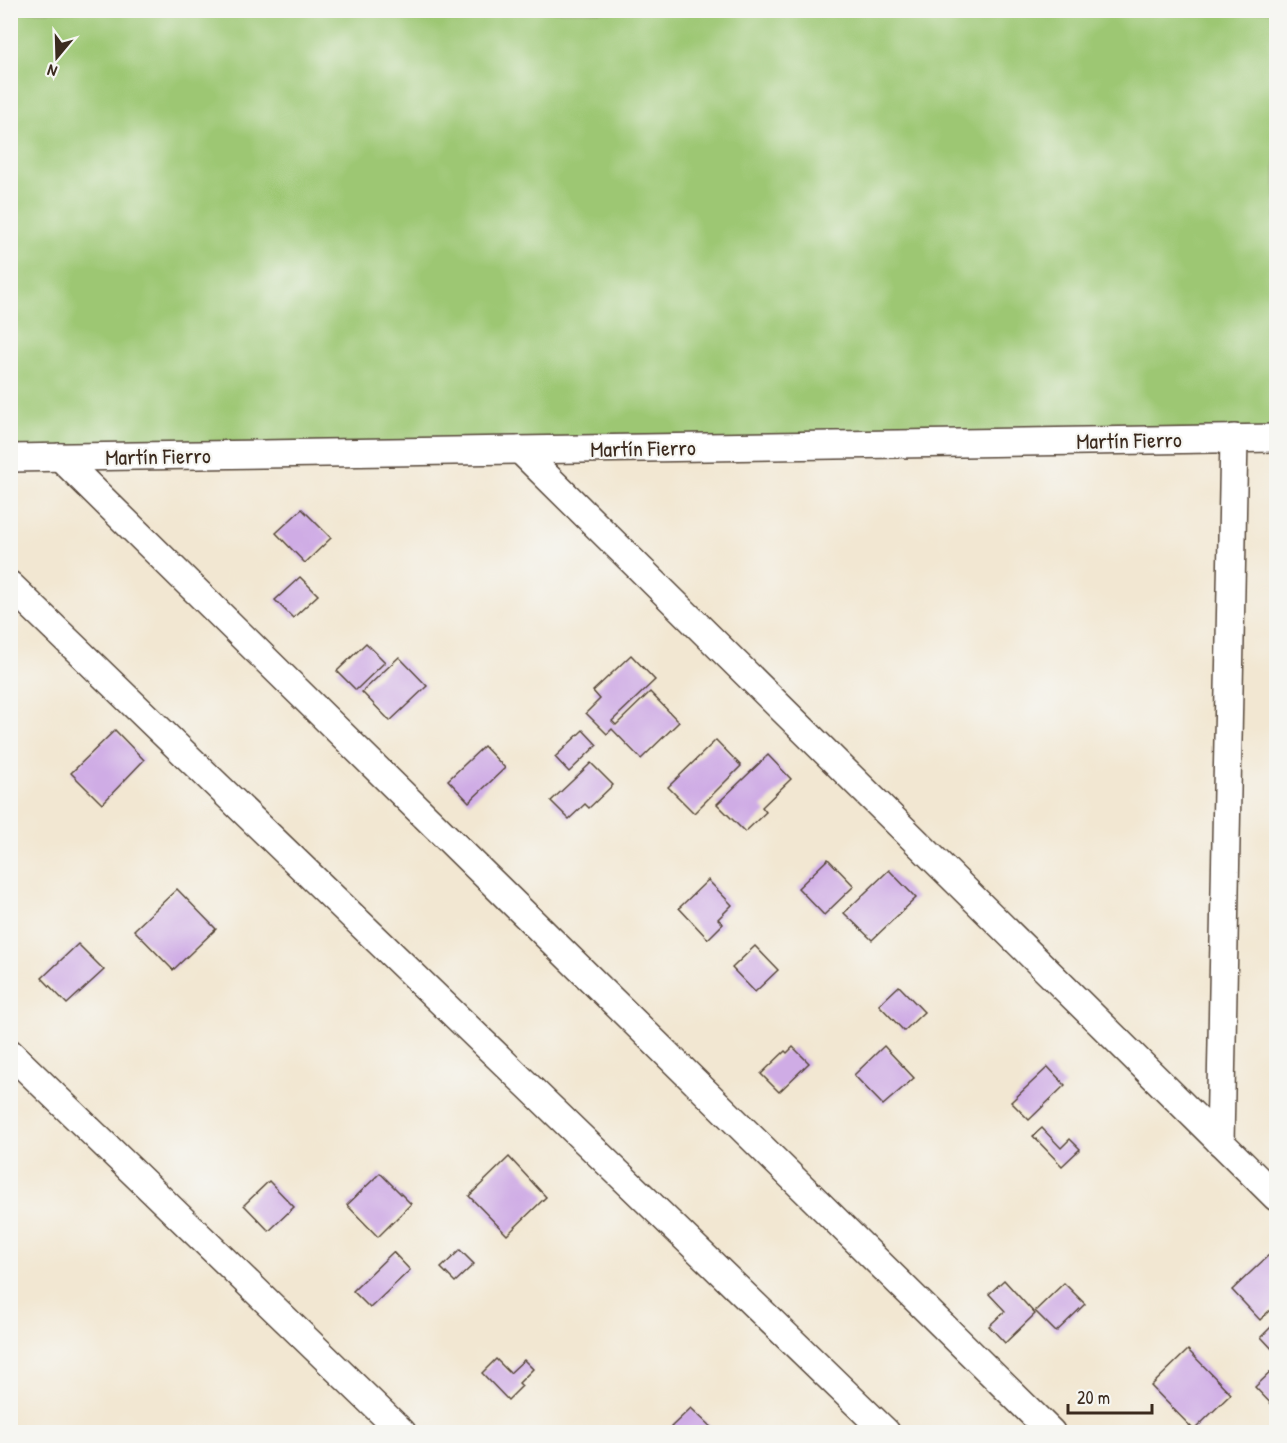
<svg xmlns="http://www.w3.org/2000/svg" width="1287" height="1443" font-family="'Patrick Hand',sans-serif">
<rect width="100%" height="100%" fill="#f6f6f2"/>
<filter id="ink" filterUnits="userSpaceOnUse"><feTurbulence type="fractalNoise" baseFrequency=".0167" numOctaves="2"/><feDisplacementMap in="SourceGraphic" scale="12" xChannelSelector="R" yChannelSelector="G"/><feConvolveMatrix kernelMatrix="1 2 1 2 8 2 1 2 1" color-interpolation-filters="sRGB"/></filter>
<filter id="wash" filterUnits="userSpaceOnUse"><feTurbulence type="fractalNoise" baseFrequency=".008" numOctaves="4" result="noise"/><feDisplacementMap in="SourceGraphic" scale="24" xChannelSelector="R" yChannelSelector="G"/><feGaussianBlur stdDeviation="1.35" result="paint"/><feColorMatrix in="noise" values="0 0 0 0 0 0 0 0 0 0 0 0 0 0 0 0 0 1.4 0 .05"/><feComposite in="paint" operator="in"/></filter>
<g filter="url(#wash)">
<rect width="100%" height="100%" fill="#f2e7d2"/>
<polygon fill="#9dc773" stroke="#6c7848" stroke-width="1.5" points="10,11 1276,11 1276,433 11,456"/>
<g id="blocks">
<g fill="#cface5">
<polygon points="302,509 331,538 305,563 276,533"/>
<polygon points="300,577 318,595 293,618 275,600"/>
<polygon points="366,643 385,662 356,690 337,671"/>
<polygon points="631,655 655,680 612,721 616,725 650,692 679,722 641,759 612,729 607,734 586,713 600,699 593,691"/>
<polygon points="399,657 427,686 390,721 362,692"/>
<polygon points="115,730 144,760 102,804 71,773"/>
<polygon points="583,730 597,745 569,772 555,757"/>
<polygon points="716,740 741,766 694,813 668,787"/>
<polygon points="484,746 505,768 469,802 448,780"/>
<polygon points="768,755 791,779 762,807 766,812 745,832 717,804"/>
<polygon points="591,763 613,785 589,808 585,804 569,819 551,801"/>
<polygon points="828,859 854,886 824,915 798,888"/>
<polygon points="889,870 916,898 872,940 844,913"/>
<polygon points="708,880 732,905 718,919 723,924 708,939 679,908"/>
<polygon points="177,889 216,929 173,970 134,930"/>
<polygon points="78,944 104,970 67,1004 42,978"/>
<polygon points="755,946 778,970 755,992 732,968"/>
<polygon points="899,986 924,1012 904,1031 879,1005"/>
<polygon points="884,1046 914,1078 883,1105 854,1075"/>
<polygon points="793,1047 809,1063 779,1092 761,1074 785,1051 787,1053"/>
<polygon points="1048,1067 1065,1085 1029,1120 1011,1102"/>
<polygon points="1042,1128 1061,1148 1070,1139 1080,1149 1062,1166 1033,1136"/>
<polygon points="509,1157 546,1197 507,1235 469,1196"/>
<polygon points="380,1173 411,1204 378,1237 347,1205"/>
<polygon points="269,1181 294,1207 269,1231 244,1205"/>
<polygon points="460,1250 474,1264 455,1282 441,1268"/>
<polygon points="393,1252 410,1270 370,1308 353,1291"/>
<polygon points="1271,1253 1276,1259 1276,1304 1260,1320 1232,1290"/>
<polygon points="1004,1280 1035,1314 1005,1343 989,1326 1005,1311 989,1294"/>
<polygon points="1064,1283 1085,1304 1056,1332 1035,1311"/>
<polygon points="1276,1322 1276,1353 1261,1337"/>
<polygon points="1188,1350 1231,1394 1194,1430 1151,1386"/>
<polygon points="496,1359 510,1373 524,1360 533,1369 519,1383 522,1386 508,1400 482,1373"/>
<polygon points="1276,1367 1276,1409 1255,1387"/>
<polygon points="691,1408 716,1432 676,1432 671,1427"/>
</g>
</g>
</g>
<g filter="url(#ink)">
<use href="#blocks" fill-opacity="0" stroke="#564639" stroke-width="1.5"/>
<g fill="none" stroke-linecap="round" stroke-linejoin="round">
<g stroke="#564639" stroke-width="30">
<g id="minor">
<polyline points="520,450 1276,1197"/>
<polyline points="60,457 1051,1432"/>
<polyline points="10,458 1276,438"/>
<polyline points="10,585 886,1432"/>
<polyline points="10,1053 402,1432"/>
<polyline points="1220,1142 1234,438"/>
</g>
</g>
<use href="#minor" stroke="#fff" stroke-width="27"/>
</g>
</g>
<g text-anchor="middle" dominant-baseline="central" stroke-width="4.5" stroke-linejoin="round" paint-order="stroke">
<g font-size="22" fill="#3b2a1e" stroke="#f6f6f2">
<text transform="translate(1129 440) rotate(-1)">Martín Fierro</text>
<text transform="translate(643 448) rotate(-1)">Martín Fierro</text>
<text transform="translate(158 456) rotate(-1)">Martín Fierro</text>
</g>
</g>
<rect width="1287" height="1443" fill="none" stroke="#f6f6f2" stroke-width="36"/>
<g transform="translate(57 57) rotate(199)" stroke="#f6f6f2" stroke-width="4.5" paint-order="stroke">
<path d="M0-4.5L10 22L0 15L-10 22Z" fill="#3b2a1e"/>
<text y="-9" font-size="16" font-weight="bold" text-anchor="middle" fill="#3b2a1e">N</text>
</g>
<path d="M1068 1404v9h84v-9" fill="none" stroke="#3b2a1e" stroke-width="3"/>
<text x="1077" y="1404" font-size="18" fill="#3b2a1e" stroke="#f6f6f2" stroke-width="4.5" paint-order="stroke">20 m</text>
</svg>
